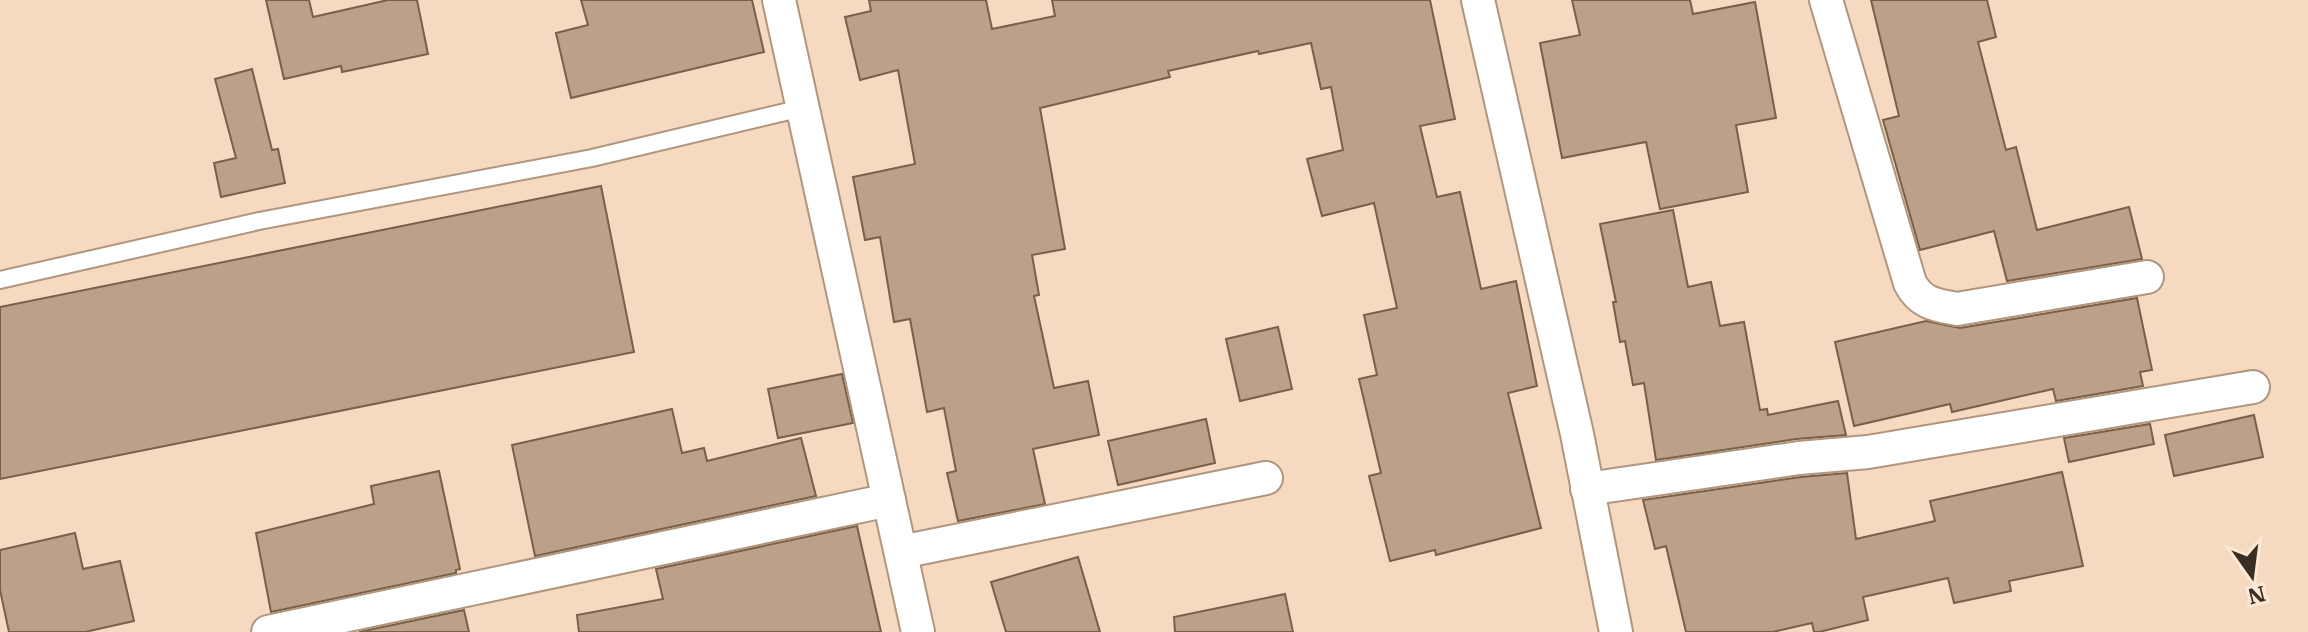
<svg xmlns="http://www.w3.org/2000/svg" width="2308" height="632" font-family="'IBM Plex Serif',serif">
<rect width="100%" height="100%" fill="#f5d9c0"/>
<g fill="#bba189" stroke="#78604a" stroke-width="2">
<polygon points="266,0 309,0 313,17 388,0 417,0 428,54 342,72 341,66 284,79"/>
<polygon points="581,0 752,0 764,52 571,98 556,33 588,25"/>
<polygon points="869,0 986,0 992,29 1055,16 1052,0 1430,0 1455,119 1420,126 1437,197 1460,192 1481,289 1516,281 1537,386 1508,393 1541,528 1436,555 1435,550 1390,561 1369,476 1381,473 1359,379 1377,375 1364,315 1397,308 1374,203 1322,216 1307,159 1343,150 1331,87 1321,89 1311,43 1259,54 1258,51 1168,71 1170,77 1040,108 1065,249 1032,255 1039,295 1034,296 1054,388 1088,381 1099,435 1033,449 1045,504 958,521 947,473 956,471 944,408 927,412 910,319 894,322 880,237 865,240 853,177 915,164 898,70 860,80 845,17 871,11"/>
<polygon points="1572,0 1690,0 1693,14 1755,2 1776,118 1736,125 1748,192 1660,209 1646,142 1562,158 1540,43 1580,35"/>
<polygon points="1871,0 1987,0 1996,37 1978,42 2006,150 2016,147 2037,230 2129,207 2142,259 2007,281 1994,231 1920,250 1883,120 1899,116"/>
<polygon points="252,69 272,150 278,149 285,183 221,197 214,163 236,158 215,79"/>
<polygon points="601,186 634,352 0,479 0,307"/>
<polygon points="1673,210 1688,287 1711,282 1720,326 1744,322 1760,410 1767,409 1768,415 1838,401 1846,435 1796,439 1656,460 1644,383 1633,385 1625,341 1620,342 1613,302 1616,302 1600,224"/>
<polygon points="2137,298 2152,370 2140,372 2143,386 2056,401 2053,389 1952,412 1950,404 1854,426 1835,342 1926,321 1960,328"/>
<polygon points="1278,327 1292,389 1240,401 1226,339"/>
<polygon points="842,374 853,423 778,438 768,389"/>
<polygon points="672,409 682,453 704,448 707,461 801,438 816,496 535,556 512,445"/>
<polygon points="2254,415 2263,457 2174,476 2165,435"/>
<polygon points="1206,419 1215,463 1118,485 1108,441"/>
<polygon points="2150,424 2154,444 2069,462 2064,438"/>
<polygon points="439,471 460,569 456,570 456,573 271,612 256,533 374,504 371,486"/>
<polygon points="2062,472 2083,566 2009,581 2011,591 1954,603 1948,578 1863,597 1868,620 1819,632 1814,632 1812,623 1773,632 1686,632 1666,546 1655,549 1643,500 1801,477 1847,473 1856,539 1935,521 1930,501"/>
<polygon points="857,526 881,632 579,632 577,615 663,599 656,569"/>
<polygon points="75,533 83,569 120,561 134,621 85,632 9,632 0,590 0,550"/>
<polygon points="1078,557 1100,632 1006,632 991,582"/>
<polygon points="1285,594 1293,632 1175,632 1174,617"/>
<polygon points="464,610 469,632 359,632"/>
</g>
<g fill="none" stroke-linecap="round" stroke-linejoin="round">
<g stroke="#b0967e" stroke-width="20">
<polyline id="lane" points="0,280 259,221 592,158 802,108"/>
</g>
<g stroke="#b0967e" stroke-width="36">
<g id="street">
<polyline points="779,0 918,632"/>
<polyline points="1478,0 1577,434 1616,632"/>
<path d="M1826 0 1910 283C1921 304 1936 305 1957 309L2147 277"/>
<polyline points="1587,489 1799,458 1868,452 2253,387"/>
<polyline points="901,552 1266,478"/>
<polyline points="268,632 889,500"/>
</g>
</g>
<use href="#lane" stroke="#fff" stroke-width="16"/>
<use href="#street" stroke="#fff" stroke-width="32"/>
</g>
<g transform="translate(2252 576) rotate(166)" stroke="#fee8d4" stroke-width="6" paint-order="stroke">
<path d="M0-6L14 30L0 20L-14 30Z" fill="#382e24"/>
<text y="-12" font-size="22" font-weight="bold" text-anchor="middle" fill="#382e24">N</text>
</g>
</svg>
